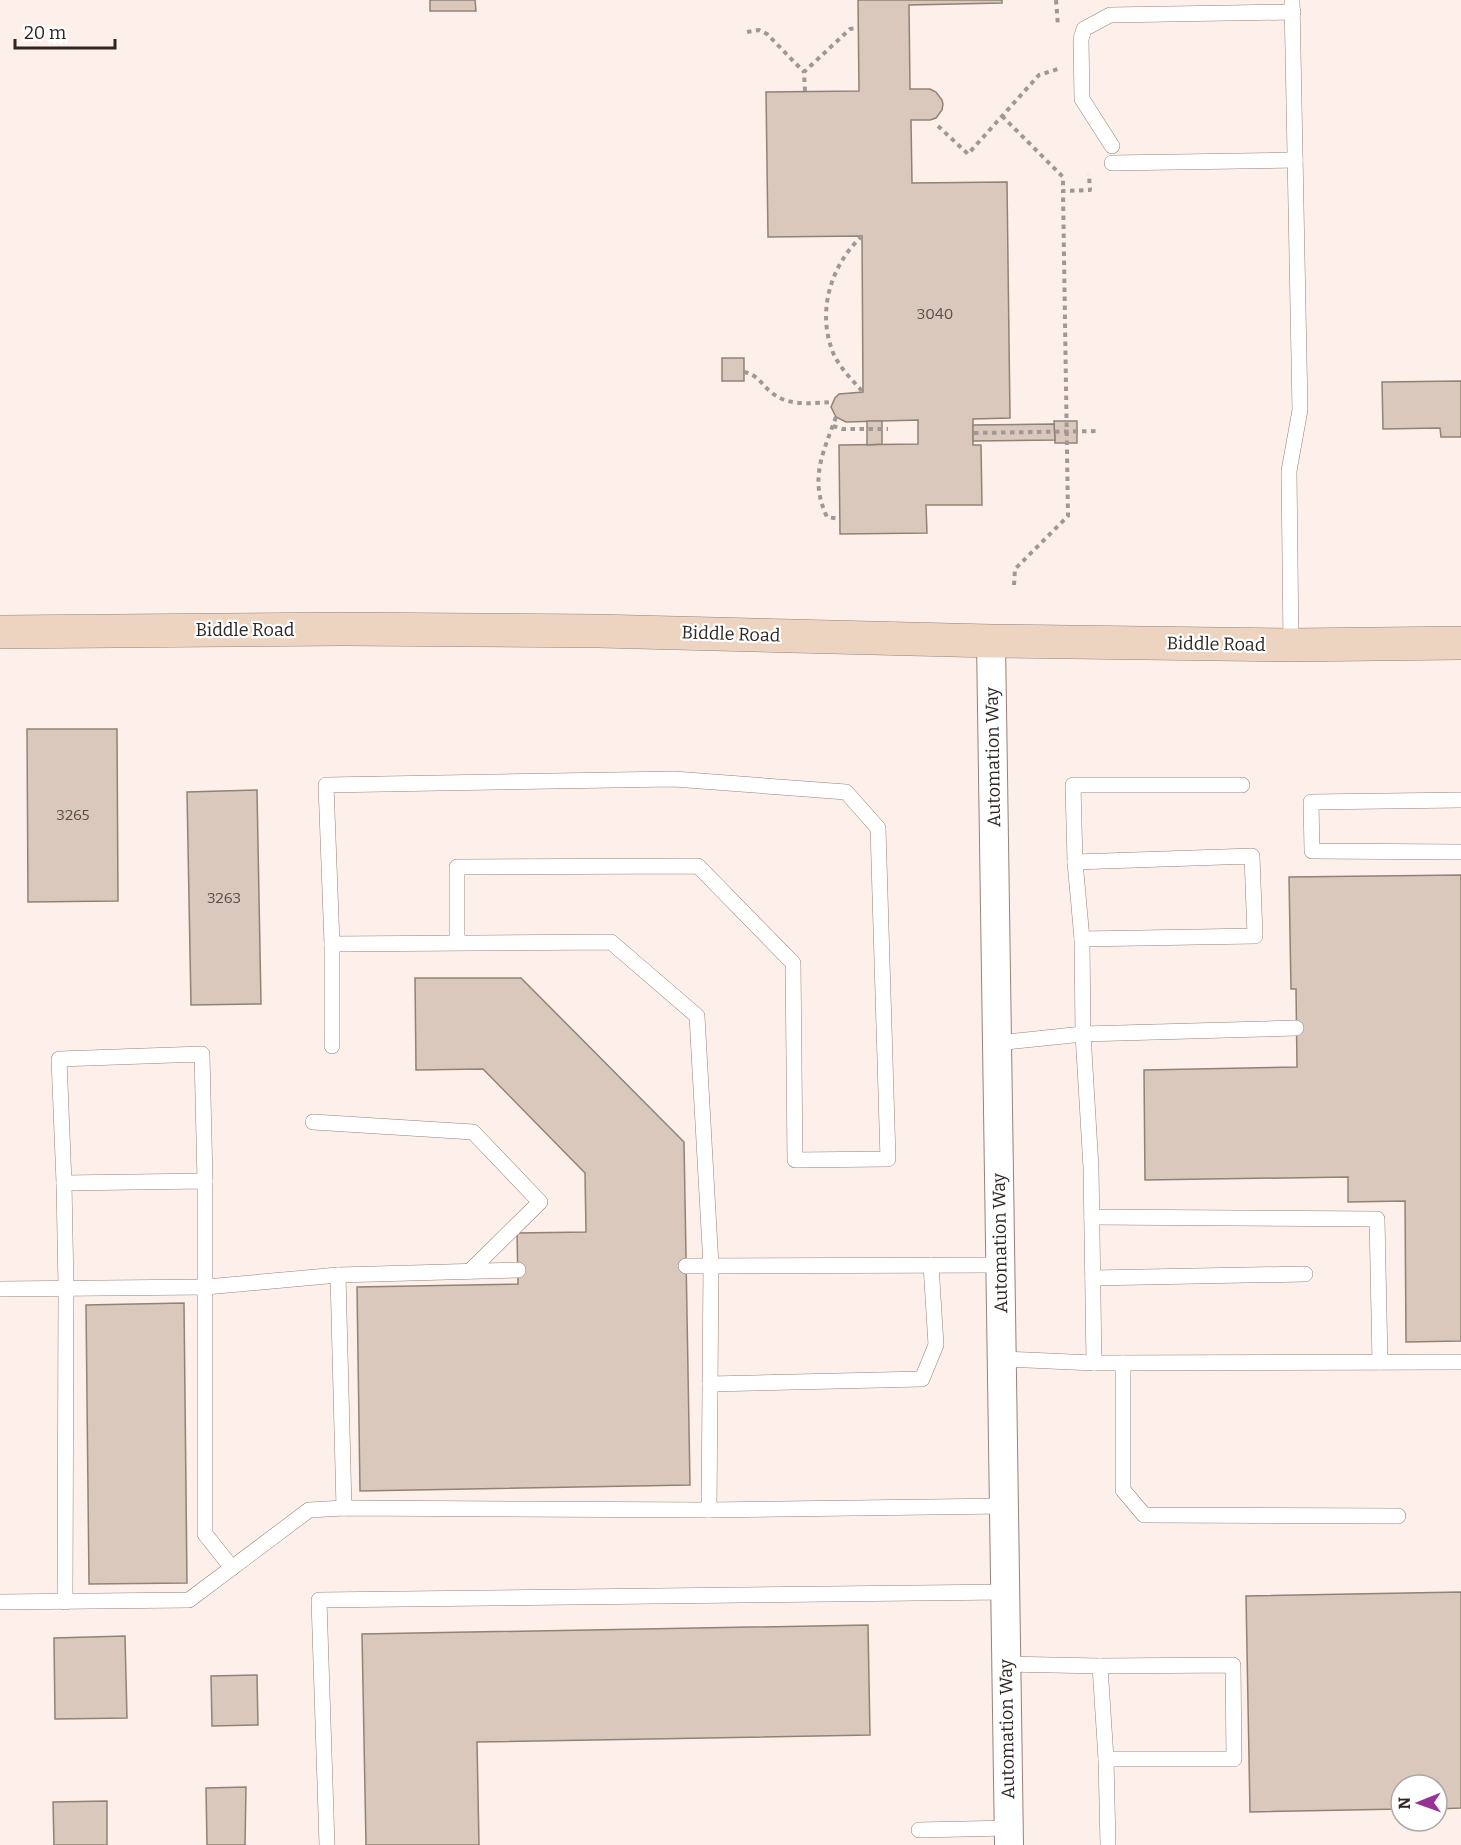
<svg xmlns="http://www.w3.org/2000/svg" width="1461" height="1845" font-family="Bitter,serif">
<rect width="100%" height="100%" fill="#fdf0ea"/>
<g fill="#d9c8bb" stroke="#918275" stroke-width="1.5">
<polygon points="430,0 475,0 476,11 430,11"/>
<polygon points="858,0 1002,0 1002,3 909,5 910,89 930,89 936,92 942,100 943,104 942,110 936,118 930,120 911,120 912,183 1007,182 1010,418 973,419 973,445 981,445 982,505 926,505 927,533 840,534 839,445 918,444 918,420 846,422 836,417 831,407 835,398 839,394 863,392 862,236 768,237 766,92 859,91"/>
<rect x="722" y="358" width="22" height="23"/>
<polygon points="1461,381 1461,437 1441,437 1440,428 1383,429 1382,382"/>
<polygon points="867,421 882,421 882,444 867,445"/>
<polygon points="1054,421 1077,421 1077,443 1055,443"/>
<polygon points="1054,424 1055,440 973,441 973,425"/>
<polygon points="27,729 117,729 118,901 28,902"/>
<polygon points="257,790 261,1004 191,1005 187,792"/>
<polygon points="1461,875 1461,1341 1406,1342 1405,1201 1348,1202 1348,1177 1145,1180 1144,1070 1297,1067 1296,989 1291,989 1289,877"/>
<polygon points="415,978 521,978 684,1142 690,1485 360,1491 357,1287 518,1284 517,1233 586,1232 585,1173 483,1069 416,1070"/>
<polygon points="184,1303 187,1583 89,1584 86,1305"/>
<polygon points="1461,1592 1461,1808 1437,1809 1437,1785 1401,1785 1401,1809 1250,1812 1246,1596"/>
<polygon points="868,1625 870,1735 477,1742 479,1845 366,1845 362,1634"/>
<polygon points="125,1636 127,1718 55,1719 54,1638"/>
<polygon points="257,1675 258,1725 212,1726 211,1676"/>
<polygon points="246,1787 245,1845 207,1845 206,1788"/>
<polygon points="107,1801 107,1845 54,1845 53,1802"/>
</g>
<g fill="none" stroke-linecap="round" stroke-linejoin="round">
<g stroke="#95827a" stroke-width="16">
<g id="lane">
<polyline points="1112,146 1082,99 1081,39 1084,29 1110,15 1293,12"/>
<polyline points="1112,163 1295,160"/>
<polyline points="1291,645 1289,471 1300,410 1292,0"/>
<polyline points="1461,800 1311,802 1312,851 1461,852"/>
<polyline points="1075,862 1082,939"/>
<polyline points="457,943 457,867 698,866 793,963 795,1160 888,1159 878,828 846,792 674,779 326,785 332,944 611,942 697,1016 711,1266 709,1510 1004,1506"/>
<polyline points="332,944 332,1046"/>
<polyline points="997,1043 1083,1034 1296,1028"/>
<polyline points="313,1122 473,1132 540,1202 470,1271"/>
<polyline points="64,1183 59,1059 202,1054 205,1181"/>
<polyline points="1092,1217 1377,1219 1380,1362"/>
<polyline points="686,1266 1000,1265"/>
<polyline points="338,1275 518,1270"/>
<polyline points="1093,1278 1305,1274"/>
<polyline points="0,1289 206,1287 338,1275 344,1508"/>
<polyline points="1002,1359 1094,1363 1091,1168 1083,1034 1082,939 1255,936 1252,856 1075,862 1073,785 1242,785"/>
<polyline points="1094,1363 1461,1362"/>
<polyline points="1123,1363 1123,1490 1144,1515 1398,1516"/>
<polyline points="710,1384 922,1379 936,1345 931,1265"/>
<polyline points="0,1602 189,1600 309,1510 344,1508 709,1510"/>
<polyline points="65,1602 66,1287 64,1183 205,1181 205,1534 232,1568"/>
<polyline points="1006,1664 1100,1666 1106,1759 1108,1845"/>
<polyline points="1100,1666 1233,1665 1234,1759 1106,1759"/>
<polyline points="919,1830 1009,1828"/>
<polyline points="327,1845 319,1600 1006,1592"/>
</g>
</g>
<g stroke="#95827a" stroke-width="30">
<polyline id="street" points="991,641 1009,1845"/>
</g>
<g stroke="#95827a" stroke-width="34">
<polyline id="secondary" points="0,632 344,629 598,631 991,641 1291,645 1461,643"/>
</g>
<g stroke="#a29893" stroke-width="4" stroke-dasharray="4.5 4.5" stroke-linecap="butt">
<polyline points="1056,0 1058,26"/>
<polyline points="747,32 759,30 767,34 804,72"/>
<polyline points="805,91 804,72 850,29 858,28"/>
<polyline points="1002,116 1063,177 1063,191"/>
<polyline points="938,126 968,154 1039,75 1058,69"/>
<path d="M862 236C830 266 816 313 834 355 841 369 853 381 863 392"/>
<path d="M744 372C758 375 761 384 771 392 788 407 812 403 832 402"/>
<path d="M836 417C823 453 809 479 827 517L840 519"/>
<polyline points="833,426 842,429 888,429"/>
<polyline points="974,433 1099,431"/>
<polyline points="1014,585 1015,569 1068,516 1063,191 1090,190 1089,174"/>
</g>
<use href="#lane" stroke="#fff" stroke-width="15"/>
<use href="#street" stroke="#fff" stroke-width="28"/>
<use href="#secondary" stroke="#ecd4c1" stroke-width="33"/>
</g>
<g text-anchor="middle" dominant-baseline="central" stroke-width="4.5" stroke-linejoin="round" paint-order="stroke">
<g font-size="15" fill="#584e48">
<text x="935" y="314">3040</text>
<text x="73" y="815">3265</text>
<text x="224" y="898">3263</text>
</g>
<g font-size="18" fill="#2d2622" stroke="#fff">
<text x="245" y="630">Biddle Road</text>
<text transform="translate(731 634) rotate(2)">Biddle Road</text>
<text transform="translate(1216 644) rotate(1)">Biddle Road</text>
<text transform="translate(993 757) rotate(-91)">Automation Way</text>
<text transform="translate(1000 1243) rotate(-91)">Automation Way</text>
<text transform="translate(1007 1729) rotate(-91)">Automation Way</text>
</g>
</g>
<g transform="translate(1419 1803) rotate(269)"><circle r="28" fill="#ffffff" stroke="#aba8a7" stroke-width="1.5"/>
<path d="M0-4.5L10 22L0 15L-10 22Z" fill="#973298"/>
<text y="-9" font-size="16" font-weight="bold" text-anchor="middle" fill="#2d2622">N</text>
</g>
<path d="M15 39v9h100v-9" fill="none" stroke="#2d2622" stroke-width="3"/>
<text x="24" y="39" font-size="18" fill="#2d2622" stroke="#ffffff" stroke-width="4.5" paint-order="stroke">20 m</text>
</svg>
